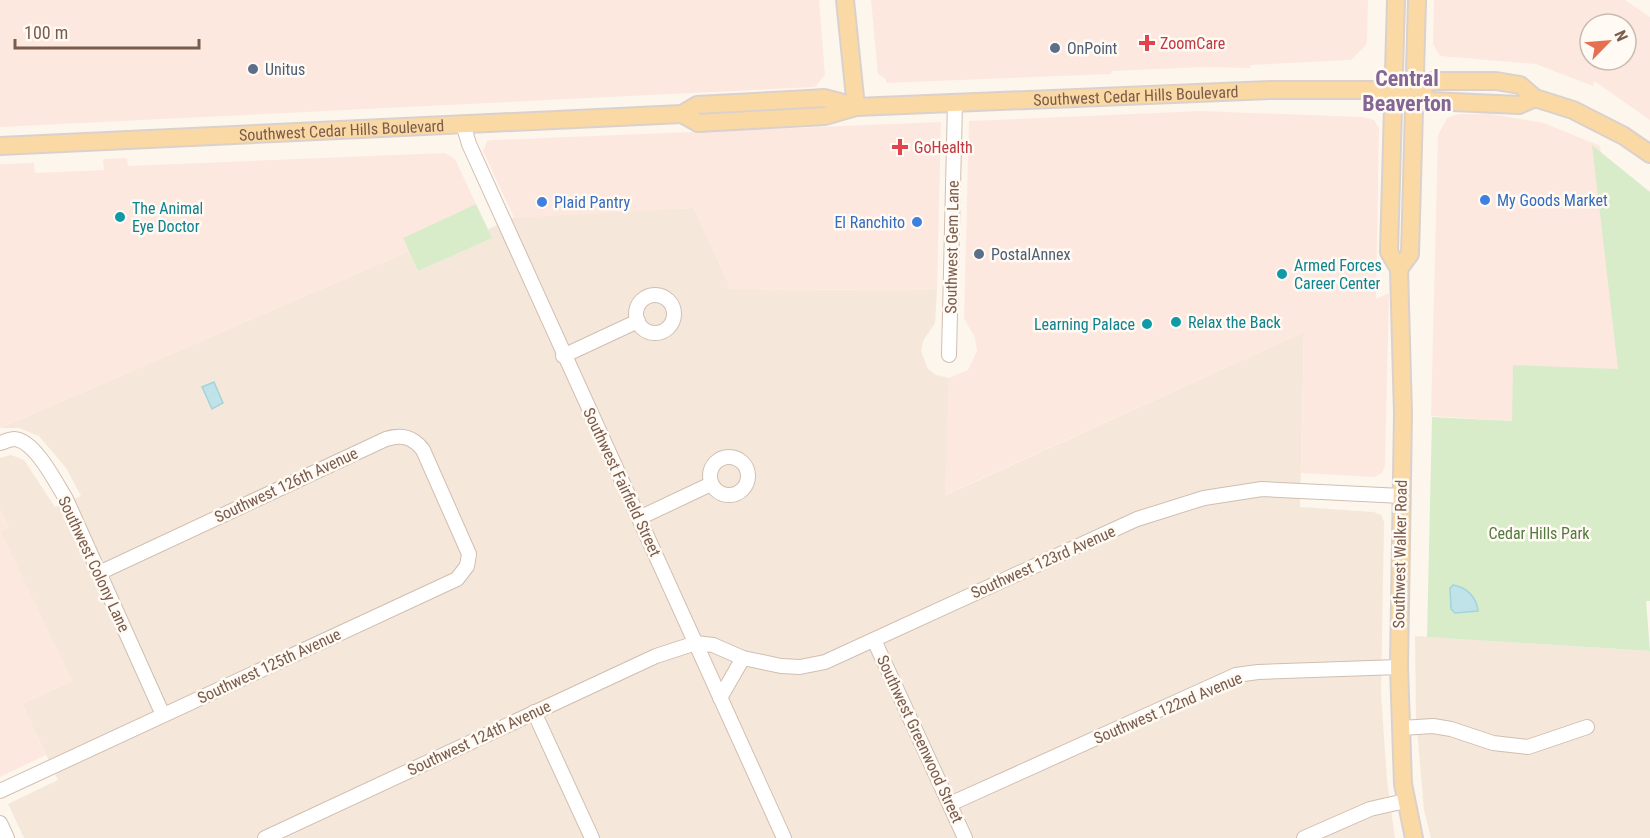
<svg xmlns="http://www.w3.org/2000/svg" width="1650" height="838" font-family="'Roboto Condensed',sans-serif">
<rect width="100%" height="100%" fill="#fdf6ec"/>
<g fill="#f5e8da">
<polygon points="694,208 731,289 937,290 935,323 923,341 921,351 928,369 936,375 949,378 946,495 1304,332 1300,507 1374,512 1381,515 1384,522 1381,694 1387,780 1395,838 24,838 8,804 58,780 22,704 72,681 0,532 9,528 0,509 0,458 11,455 24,460 55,507 81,496 66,468 39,436 19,428 0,428 409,251 418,271 491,238 488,229 518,216"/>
<polygon points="1415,636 1650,651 1650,838 1431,838 1424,810 1416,718"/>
</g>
<g fill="#fde8e0" fill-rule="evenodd">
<polygon points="0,0 819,0 825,75 815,87 0,127"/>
<polygon points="871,0 1368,0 1367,41 1366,45 1351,60 1251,65 1250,68 1204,67 1112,71 1111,74 886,83 886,79 878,74"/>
<path d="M1434 0H1625L1650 17V120L1594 81 1593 86 1536 64 1440 56 1433 44ZM1590 24H1626V60H1590Z"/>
<polygon points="1201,111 1361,117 1374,120 1379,128 1376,299 1389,293 1385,465 1382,473 1374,477 1301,473 1304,332 945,495 949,378 968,370 977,351 975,338 964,318 969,121"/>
<polygon points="1459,114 1492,114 1544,123 1600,146 1623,374 1514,365 1513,421 1431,416 1438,135 1447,118"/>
<polygon points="941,122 937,290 731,289 694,208 514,218 483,151 487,141 493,140"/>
<polygon points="445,153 455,159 476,204 403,238 409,251 0,428 0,164 34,163 35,173 104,170 103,159 127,158 128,166"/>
<polygon points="0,509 9,528 1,532 72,681 22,704 46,755 0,777"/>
</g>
<g fill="#d8ecc9">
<polygon points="1592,145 1650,192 1650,601 1646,601 1650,651 1427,637 1432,417 1512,421 1513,365 1618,369"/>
<polygon points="476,204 492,238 418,271 403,238"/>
</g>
<g fill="#bfe3e8" stroke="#a5d3da" stroke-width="1.5">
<polygon points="214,382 223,403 212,409 202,387"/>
<path d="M1453 585C1467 587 1477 598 1478 611L1455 613 1451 609 1450 588Z"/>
</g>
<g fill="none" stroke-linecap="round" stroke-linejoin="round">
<g stroke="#d1beb0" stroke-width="16">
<g id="minor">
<polyline points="463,124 469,144 784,838"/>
<circle cx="655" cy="314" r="19"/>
<polyline points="949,355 955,103"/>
<polyline points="563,356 638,321"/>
<path d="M0 443C4 442 10 439 14 439 35 440 56 483 66 499L163 715"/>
<circle cx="729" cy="476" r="19"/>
<polyline points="639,518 711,484"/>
<polyline points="874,640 965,838"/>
<polyline points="720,698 743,658"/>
<polyline points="534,712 592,838"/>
<polyline points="1401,728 1433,726 1451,729 1493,743 1528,747 1587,727"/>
<path d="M0 791 457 579 467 566 469 554 423 450C413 437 402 434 386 439L99 573"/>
<polyline points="950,804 1236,675 1258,672 1399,667"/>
<polyline points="0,823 7,838"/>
<polyline points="265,838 656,656 696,643 713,645 743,658 781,666 800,667 825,662 1137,519 1204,498 1262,489 1402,496"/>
<polyline points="1304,838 1370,809 1405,801"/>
</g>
</g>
<g stroke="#dad1cd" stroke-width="20">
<g id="major">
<polyline points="845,0 856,107"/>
<polyline points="1396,0 1389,252 1399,269 1403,414 1399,667 1403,784 1414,838"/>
<polyline points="1414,90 1431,101 1519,105 1535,98"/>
<path id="s1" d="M682 114 698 123 825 116 856 107 1270 90H1414L1433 81H1496L1520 85 1535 98 1573 110 1624 136 1650 154"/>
<path id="s2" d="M0 146 682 114 697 105 809 99 824 98 855 106"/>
<polyline points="1399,269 1410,254 1417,0"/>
</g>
</g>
<use href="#minor" stroke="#fff" stroke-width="14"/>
<use href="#major" stroke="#fbd9a5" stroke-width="16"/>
</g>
<g fill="#e0444e" stroke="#fffaf3" stroke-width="2">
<path d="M1144 34h6v6h6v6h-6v6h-6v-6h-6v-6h6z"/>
<path d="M897 138h6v6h6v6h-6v6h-6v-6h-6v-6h6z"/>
</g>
<g fill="#5c6f8a" stroke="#fffaf3" stroke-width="2">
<circle cx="1055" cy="48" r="6"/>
<circle cx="253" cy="69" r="6"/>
<circle cx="979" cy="254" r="6"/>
</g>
<g fill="#3f7fe0" stroke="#fffaf3" stroke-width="2">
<circle cx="1485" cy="200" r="6"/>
<circle cx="542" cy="202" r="6"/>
<circle cx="917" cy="222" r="6"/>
</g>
<g fill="#0f9aa8" stroke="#fffaf3" stroke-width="2">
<circle cx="120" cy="217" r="6"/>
<circle cx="1282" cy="274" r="6"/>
<circle cx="1176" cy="322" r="6"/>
<circle cx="1147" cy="324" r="6"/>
</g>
<g text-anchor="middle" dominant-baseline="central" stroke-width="5" stroke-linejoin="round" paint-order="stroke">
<g font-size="16" fill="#be3a42" stroke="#fffaf3" text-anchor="start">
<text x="1160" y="43">ZoomCare</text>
<text x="914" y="147">GoHealth</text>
</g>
<g font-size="16" fill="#4e5e75" stroke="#fffaf3" text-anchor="start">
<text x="1067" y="48">OnPoint</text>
<text x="265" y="69">Unitus</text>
<text x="991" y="254">PostalAnnex</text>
</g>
<g font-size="16" fill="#7a5c4d" stroke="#fffaf3">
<text stroke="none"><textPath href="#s1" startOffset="458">Southwest Cedar Hills Boulevard</textPath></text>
<text stroke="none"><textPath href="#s2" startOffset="342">Southwest Cedar Hills Boulevard</textPath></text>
<text transform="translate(952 247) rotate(-89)">Southwest Gem Lane</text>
<text transform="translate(622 482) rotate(65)">Southwest Fairfield Street</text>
<text transform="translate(286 485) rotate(-25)">Southwest 126th Avenue</text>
<text transform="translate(1400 554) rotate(-89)">Southwest Walker Road</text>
<text transform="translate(1043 562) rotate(-24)">Southwest 123rd Avenue</text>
<text transform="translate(94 564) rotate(65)">Southwest Colony Lane</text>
<text transform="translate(269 666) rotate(-25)">Southwest 125th Avenue</text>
<text transform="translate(1168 708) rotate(-23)">Southwest 122nd Avenue</text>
<text transform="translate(479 738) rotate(-25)">Southwest 124th Avenue</text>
<text transform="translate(920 739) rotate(65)">Southwest Greenwood Street</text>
</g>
<g font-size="16" fill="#366cbe" stroke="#fffaf3" text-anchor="start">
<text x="1497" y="200">My Goods Market</text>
<text x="554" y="202">Plaid Pantry</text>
<text x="905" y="222" text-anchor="end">El Ranchito</text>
</g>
<g font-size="16" fill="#0d838f" stroke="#fffaf3" text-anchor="start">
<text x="132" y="208">The Animal<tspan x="132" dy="18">Eye Doctor</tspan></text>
<text x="1294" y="265">Armed Forces<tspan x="1294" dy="18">Career Center</tspan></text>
<text x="1188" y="322">Relax the Back</text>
<text x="1135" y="324" text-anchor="end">Learning Palace</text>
</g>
<g font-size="16" fill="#537a41" stroke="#fffaf3">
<text x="1539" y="533">Cedar Hills Park</text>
</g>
<g font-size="22" font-weight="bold" fill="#846695" stroke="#fffaf3">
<text x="1407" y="78">Central<tspan x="1407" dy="25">Beaverton</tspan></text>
</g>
</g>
<g transform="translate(1608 42) rotate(65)"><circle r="28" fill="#fffaf3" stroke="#cabbb1" stroke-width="1.5"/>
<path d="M0-4.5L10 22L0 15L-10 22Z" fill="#e76f51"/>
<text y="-9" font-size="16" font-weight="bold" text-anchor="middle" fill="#7a5c4d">N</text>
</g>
<path d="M15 39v9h184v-9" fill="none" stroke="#7a5c4d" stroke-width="3"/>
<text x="24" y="39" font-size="18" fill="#7a5c4d" stroke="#fffaf3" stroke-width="4.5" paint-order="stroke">100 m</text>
</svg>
